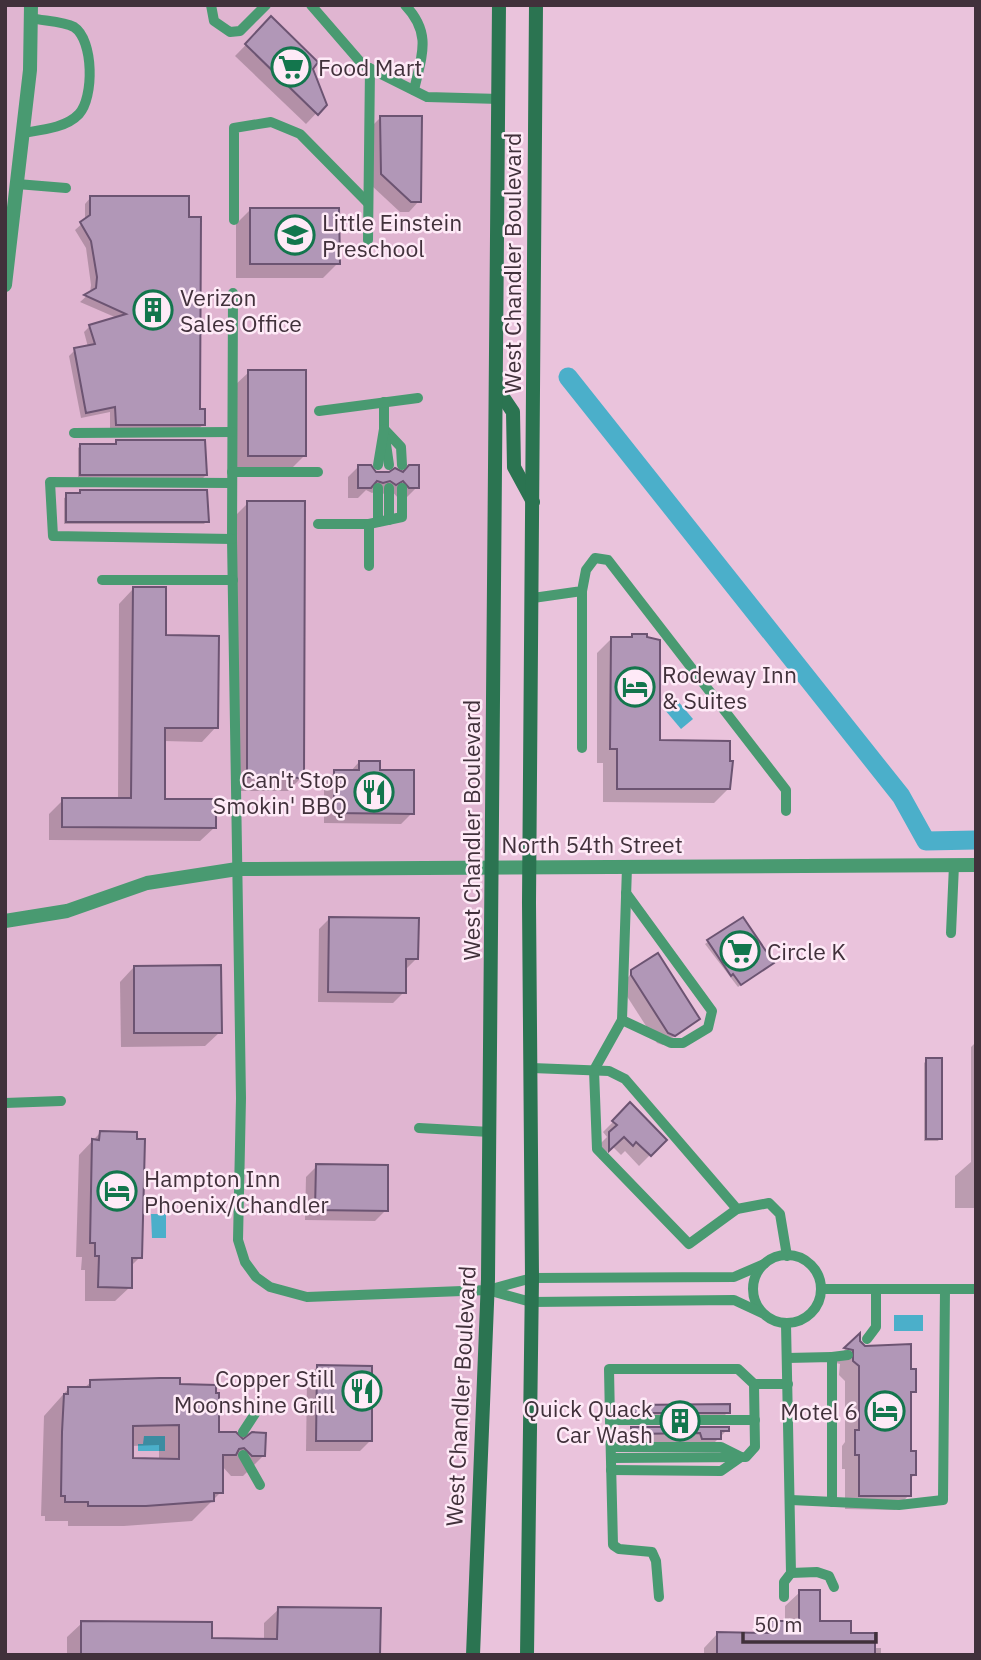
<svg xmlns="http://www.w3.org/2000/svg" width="981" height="1660" font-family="'IBM Plex Sans',sans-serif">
<rect width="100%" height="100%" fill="#eac3dc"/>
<polygon fill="#e0b5d1" points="5,5 499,5 494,867 473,1655 5,1655"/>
<g fill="#4bafca">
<polygon points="677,700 693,719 681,729 665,710"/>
<polygon points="151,1214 166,1214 166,1238 152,1238"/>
<rect x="894" y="1315" width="29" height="16"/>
<polygon points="144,1436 165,1436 165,1451 138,1451 138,1444 143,1444"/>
</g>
<g fill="#0003" fill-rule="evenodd">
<polygon points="271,19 311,68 325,104 306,124 235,56"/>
<polygon points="381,117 419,201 409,212 400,212 371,185 370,128"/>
<polygon points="91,197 198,411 204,424 197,430 110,431 110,412 81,418 69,356 75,350 88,347 84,332 90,326 117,318 80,302 90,293 91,285 86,248 75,230 85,221 85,204"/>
<polygon points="250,210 338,263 323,278 236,278 236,224"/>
<polygon points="249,372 305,455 290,470 234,470 234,386"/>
<polygon points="117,442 206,475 203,478 78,477 78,448 81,445 113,445"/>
<polygon points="359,466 375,474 391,474 417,487 406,498 398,498 391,490 384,494 378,490 372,493 366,490 358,498 348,498 348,477"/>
<polygon points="81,491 207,521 204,524 64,524 64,498"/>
<polygon points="248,503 302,777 288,791 233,791 234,517"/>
<polygon points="133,589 216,727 202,742 164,741 163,800 215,827 200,841 49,840 49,814 63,800 118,800 119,604"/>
<polygon points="611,639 658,742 729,788 714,803 603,802 603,763 597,763 597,653"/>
<polygon points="359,762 378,772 412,813 401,824 324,823 324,782 335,772 350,772"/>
<polygon points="329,919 417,958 406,969 404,992 393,1003 318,1002 319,929"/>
<polygon points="743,920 769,965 738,987 705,944"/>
<polygon points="134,967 220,1032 205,1046 121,1047 120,982"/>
<polygon points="632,972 698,1019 663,1045 657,1043 621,987"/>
<polygon points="976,1042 976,1208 955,1208 955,1176 971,1162 971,1047"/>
<polygon points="927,1060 940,1138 938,1141 924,1141 924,1063"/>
<polygon points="630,1105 665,1140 639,1166 625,1151 621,1155 613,1147 599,1159 599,1145 607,1137 603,1132"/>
<polygon points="100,1133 135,1140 140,1257 130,1267 130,1287 115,1301 85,1301 85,1270 81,1270 82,1257 76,1257 79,1155"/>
<polygon points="317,1166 386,1210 375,1221 305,1220 306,1177"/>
<polygon points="858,1337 858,1342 865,1348 909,1371 914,1391 909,1396 909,1453 915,1474 909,1480 909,1495 895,1510 845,1509 845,1469 842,1469 842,1446 845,1442 845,1381 839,1375 840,1364 832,1362"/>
<polygon points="317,1367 370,1441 360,1451 306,1451 307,1378"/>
<path d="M91 1382 178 1386 217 1433 264 1455 243 1476H231L222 1466 221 1492 192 1521 124 1526H68V1521H45V1516H41L44 1416 69 1388H84ZM159 1445V1460H131V1446Z"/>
<polygon points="632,1406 728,1412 717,1423 622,1417"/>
<polygon points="632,1429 727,1430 708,1449 621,1444"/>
<polygon points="800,1592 819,1623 873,1648 881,1648 881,1655 704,1655 704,1648 718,1633 758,1635 769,1623 785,1623 785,1606"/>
<polygon points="279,1609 379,1655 67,1655 67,1637 82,1623 211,1640 264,1640 264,1623"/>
</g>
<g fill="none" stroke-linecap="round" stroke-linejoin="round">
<polyline stroke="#4bafca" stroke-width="19" points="568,377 901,796 926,841 976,840"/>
</g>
<g fill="#b197b7" stroke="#6c5472" stroke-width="2" fill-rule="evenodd">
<polygon points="271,16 318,62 313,69 327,105 318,115 245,44"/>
<polygon points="380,116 422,116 421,202 411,202 381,174"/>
<polygon points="90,196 189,196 189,217 201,217 200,409 205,409 205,425 116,425 115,407 86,413 74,348 95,344 89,325 126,314 84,295 96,288 97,277 91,241 80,222 90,215"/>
<polygon points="250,208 339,208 340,264 250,264"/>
<rect x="248" y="370" width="58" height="86"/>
<polygon points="116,440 205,440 207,475 80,475 80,444 116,444"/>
<polygon points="358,465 371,465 376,472 389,472 395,468 403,472 409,465 419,465 419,488 409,488 403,481 396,485 390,481 383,483 377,481 371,488 358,488"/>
<polygon points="80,490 207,490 209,522 66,522 66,493 80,493"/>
<polygon points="247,501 305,501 304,778 247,777"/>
<polygon points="133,587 166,587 166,635 219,636 218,728 165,728 165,799 216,799 216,828 62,827 62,798 131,798"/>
<polygon points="632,634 647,634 647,637 660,640 660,740 730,741 730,761 733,761 730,789 617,789 617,749 610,749 611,637 632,637"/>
<polygon points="359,761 380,761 380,770 414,770 414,814 334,813 334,770 359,770"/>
<polygon points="329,917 419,918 418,959 406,959 406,993 328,992"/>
<polygon points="743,917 774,963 741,985 733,974 731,976 707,940"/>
<polygon points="658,953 700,1019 675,1036 668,1033 631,975 631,970"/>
<polygon points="221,965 222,1033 134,1033 134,966"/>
<rect x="926" y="1058" width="16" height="81"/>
<polygon points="630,1102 667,1140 651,1156 636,1142 633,1146 624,1137 609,1151 609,1132 617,1125 612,1121"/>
<polygon points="100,1131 137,1132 137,1139 145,1139 142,1258 132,1258 132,1288 98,1287 99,1256 95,1256 95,1243 90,1243 92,1139 99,1140"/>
<polygon points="316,1164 388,1165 388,1211 315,1210"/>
<polygon points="860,1333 860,1341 865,1346 911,1344 911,1369 916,1369 916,1392 911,1392 911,1451 916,1451 916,1475 911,1475 911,1496 859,1496 859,1455 855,1455 855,1430 859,1430 859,1366 853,1361 853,1350 844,1348"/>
<polygon points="317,1365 372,1366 372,1441 316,1441"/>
<path d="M160 1378H180V1384L216 1385V1393H219V1432H236L243 1439 252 1432 266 1433 265 1456H252L244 1448 239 1449 236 1455H223V1493H214V1501L146 1506H88V1502H65V1496H61L62 1432 64 1394H68V1387H90V1380ZM179 1425V1459L133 1458V1426Z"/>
<polygon points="730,1404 730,1413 631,1413 632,1405"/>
<polygon points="631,1427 729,1427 729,1431 721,1431 721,1439 702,1439 700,1433 631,1434"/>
<polygon points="799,1590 820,1590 820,1621 851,1621 851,1633 875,1633 875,1655 717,1655 717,1632 769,1633 769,1621 799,1621"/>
<polygon points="278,1607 381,1608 380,1655 81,1655 81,1621 212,1622 212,1638 277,1639"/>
</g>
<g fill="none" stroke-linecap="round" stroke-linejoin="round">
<g stroke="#499a71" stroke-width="10">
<polyline points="211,5 214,21 230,32 240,31 266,5"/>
<polyline points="311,5 363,65 427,97 500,99"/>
<path d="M405 5C432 33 422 55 414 90"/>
<path d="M23 133C41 130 66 128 79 114 94 98 94 40 74 27 63 21 43 21 31 18"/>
<polyline points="17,184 66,188"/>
<polyline points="234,220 234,128 271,122 300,134 368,203"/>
<polyline points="368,240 370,68"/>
<polyline points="233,293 232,539 241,1098 238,1240 245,1262 256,1277 270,1287 307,1297 488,1290 532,1278 734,1277 764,1264"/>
<polyline points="384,402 384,429 401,447 402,465"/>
<polyline points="319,411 418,398"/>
<polyline points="74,433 232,432"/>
<polyline points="385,437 389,465"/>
<polyline points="378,465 384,429"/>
<polyline points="232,472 318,472"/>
<polyline points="378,488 378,522"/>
<polyline points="389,488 389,520"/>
<polyline points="318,524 369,524 369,566"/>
<polyline points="369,524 402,517 402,488"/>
<polyline points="232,539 53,536 50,482 232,483"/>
<polyline points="102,580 233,580"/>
<polyline points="582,591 582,748"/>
<polyline points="533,598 582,591 586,570 595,558 608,560 786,790 786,811"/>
<polyline points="627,867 622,1020 594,1070 597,1149 689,1244 737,1209"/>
<polyline points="951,933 954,865"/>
<polyline points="622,1020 671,1043 683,1043 708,1028 712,1011 626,893"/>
<polyline points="532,1068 609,1071 625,1079 737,1209 769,1203 780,1214 787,1256"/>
<polyline points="5,1103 61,1101"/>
<polyline points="419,1128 490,1132"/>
<circle cx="787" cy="1289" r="34"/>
<polyline points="821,1289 976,1289"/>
<polyline points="491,1291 531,1302 734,1300 762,1313"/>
<polyline points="867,1339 876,1327 876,1289"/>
<polyline points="832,1357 848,1355"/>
<polyline points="787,1358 832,1357 832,1502"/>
<polyline points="610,1420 613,1545 619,1549 652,1552 656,1561 659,1597"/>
<polyline points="755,1420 610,1420 609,1369 738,1369 754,1384 788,1384"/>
<polyline points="243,1432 260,1406"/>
<polyline points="611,1447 721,1447 741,1457 721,1471 611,1470"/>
<polyline points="243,1455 260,1485"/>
<polyline points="611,1458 746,1457 755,1447 754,1384"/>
<polyline points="791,1500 899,1505 943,1500 945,1289"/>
<polyline points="791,1573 817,1572 829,1576 834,1587"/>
<polyline points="784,1597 784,1582 791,1573 786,1324"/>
</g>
<g stroke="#499a71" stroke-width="14">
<polyline points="5,285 30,70 31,5"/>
<polyline points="5,921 67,911 147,883 237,869 976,865"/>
</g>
<g stroke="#2b7451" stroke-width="14">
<polyline points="497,388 513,412 514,467 533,502"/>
<polyline points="473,1655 488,1279 499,5"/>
<polyline points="527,1655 532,1278 529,903 536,5"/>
</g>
</g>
<defs>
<g id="supermarket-ring" transform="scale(2.0125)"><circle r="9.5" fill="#feeaf7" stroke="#13764d" stroke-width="1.5"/><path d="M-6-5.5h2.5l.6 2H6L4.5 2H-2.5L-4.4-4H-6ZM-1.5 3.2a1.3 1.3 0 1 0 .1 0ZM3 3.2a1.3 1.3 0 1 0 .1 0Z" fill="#13764d"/></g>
<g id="school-ring" transform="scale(2.0125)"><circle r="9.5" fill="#feeaf7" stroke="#13764d" stroke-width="1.5"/><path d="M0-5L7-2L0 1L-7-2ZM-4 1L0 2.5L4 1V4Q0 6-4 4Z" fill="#13764d"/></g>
<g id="building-ring" transform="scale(2.0125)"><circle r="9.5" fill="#feeaf7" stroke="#13764d" stroke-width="1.5"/><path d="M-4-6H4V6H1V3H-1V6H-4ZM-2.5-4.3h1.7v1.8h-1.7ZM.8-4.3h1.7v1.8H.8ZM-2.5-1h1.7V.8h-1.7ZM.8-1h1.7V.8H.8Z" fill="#13764d"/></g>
<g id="hotel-ring" transform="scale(2.0125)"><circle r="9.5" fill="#feeaf7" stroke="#13764d" stroke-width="1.5"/><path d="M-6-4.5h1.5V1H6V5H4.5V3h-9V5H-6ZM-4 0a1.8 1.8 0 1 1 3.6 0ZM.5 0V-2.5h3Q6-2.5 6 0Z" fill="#13764d"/></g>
<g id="restaurant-ring" transform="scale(2.0125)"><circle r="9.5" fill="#feeaf7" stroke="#13764d" stroke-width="1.5"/><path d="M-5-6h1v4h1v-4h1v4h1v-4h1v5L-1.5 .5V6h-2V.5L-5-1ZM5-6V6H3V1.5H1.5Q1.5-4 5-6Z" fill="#13764d"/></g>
</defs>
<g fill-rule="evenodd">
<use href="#supermarket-ring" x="291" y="67"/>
<use href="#school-ring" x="295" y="235"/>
<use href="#building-ring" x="153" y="310"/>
<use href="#hotel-ring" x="635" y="687"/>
<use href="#restaurant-ring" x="374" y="792"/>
<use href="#supermarket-ring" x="740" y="951"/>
<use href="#hotel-ring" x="117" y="1191"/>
<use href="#restaurant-ring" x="362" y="1391"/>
<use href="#hotel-ring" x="885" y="1411"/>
<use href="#building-ring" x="680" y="1421"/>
</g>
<g text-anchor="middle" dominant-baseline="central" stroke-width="5" stroke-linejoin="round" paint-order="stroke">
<g font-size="23" fill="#41313b" stroke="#feeaf7" text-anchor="start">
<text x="318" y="67">Food Mart</text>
<text x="322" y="222">Little Einstein<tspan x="322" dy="26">Preschool</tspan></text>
<text x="180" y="297">Verizon<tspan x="180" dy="26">Sales Office</tspan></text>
<text x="662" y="674">Rodeway Inn<tspan x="662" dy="26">&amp; Suites</tspan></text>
<text x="347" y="779" text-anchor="end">Can't Stop<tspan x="347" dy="26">Smokin' BBQ</tspan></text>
<text x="767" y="951">Circle K</text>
<text x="144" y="1178">Hampton Inn<tspan x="144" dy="26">Phoenix/Chandler</tspan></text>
<text x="335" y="1378" text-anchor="end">Copper Still<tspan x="335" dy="26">Moonshine Grill</tspan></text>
<text x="653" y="1408" text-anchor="end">Quick Quack<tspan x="653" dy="26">Car Wash</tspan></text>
<text x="858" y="1411" text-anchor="end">Motel 6</text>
</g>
<g font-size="23" fill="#41313b" stroke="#feeaf7">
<text transform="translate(512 263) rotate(-90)">West Chandler Boulevard</text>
<text transform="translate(471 830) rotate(-90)">West Chandler Boulevard</text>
<text x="592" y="844">North 54th Street</text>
<text transform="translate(460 1396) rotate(-87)">West Chandler Boulevard</text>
</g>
</g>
<rect width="981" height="1660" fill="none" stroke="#41313b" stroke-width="14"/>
<path d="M743 1632v10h133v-10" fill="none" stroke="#41313b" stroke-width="3.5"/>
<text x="754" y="1632" font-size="21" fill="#41313b" stroke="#feeaf7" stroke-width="5" paint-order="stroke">50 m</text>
</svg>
